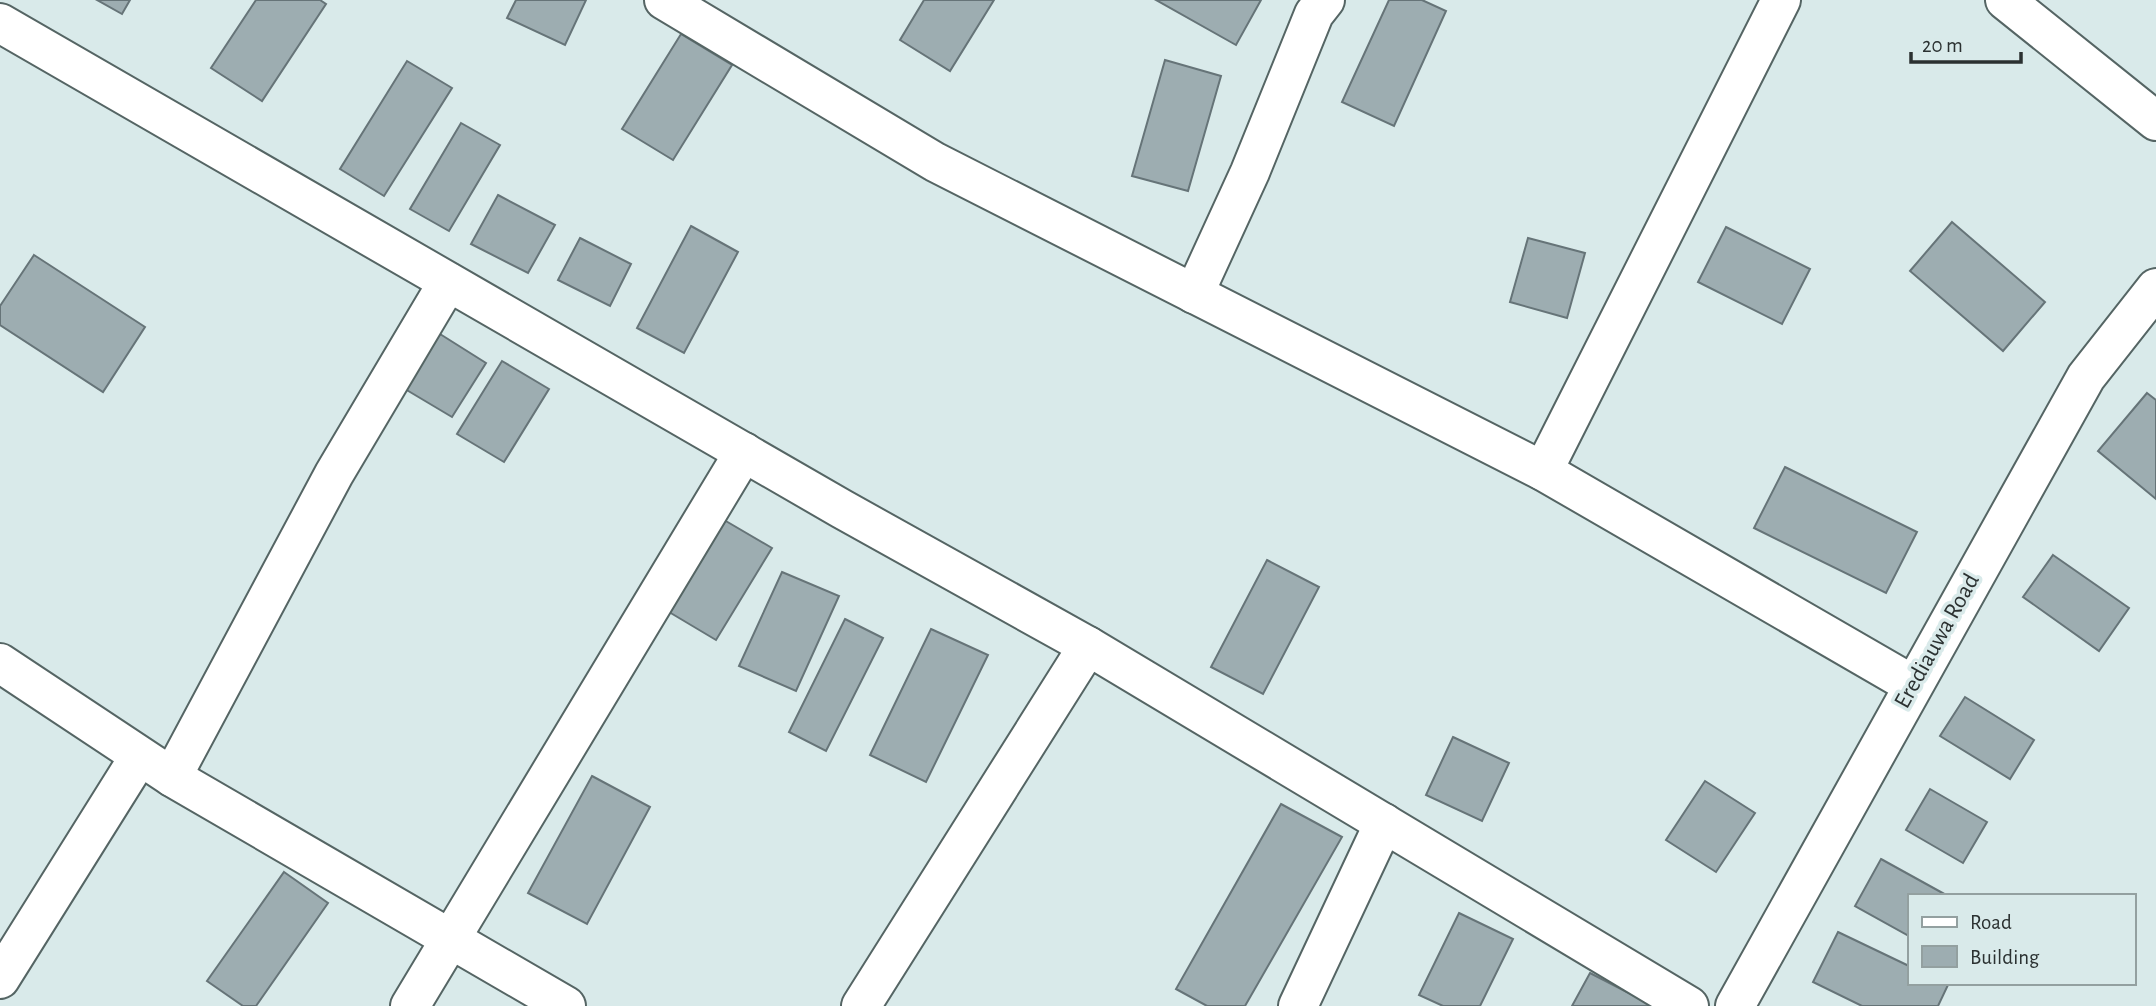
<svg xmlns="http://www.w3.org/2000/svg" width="2156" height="1006" font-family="'Alegreya Sans',sans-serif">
<rect width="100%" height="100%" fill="#d9eaea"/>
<g fill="#9dadb1" stroke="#667478" stroke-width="2">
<polygon points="97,0 130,0 122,14"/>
<polygon points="256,0 320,0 326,4 262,101 211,68"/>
<polygon points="516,0 586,0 565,45 507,18"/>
<polygon points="924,0 994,0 950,71 900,40"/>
<polygon points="1156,0 1261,0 1236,45"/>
<polygon points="1389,0 1422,0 1446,11 1394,126 1342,102"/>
<polygon points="681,34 732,65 673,160 622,129"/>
<polygon points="1165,60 1221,76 1188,191 1132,176"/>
<polygon points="407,61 452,88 384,196 340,169"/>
<polygon points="461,123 500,145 449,231 410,209"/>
<polygon points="498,195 555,225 528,273 471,244"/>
<polygon points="1952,222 2045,302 2003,351 1910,271"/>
<polygon points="691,226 738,252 684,353 637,328"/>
<polygon points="1726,227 1810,269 1782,324 1698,282"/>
<polygon points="580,238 631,264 610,306 558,280"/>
<polygon points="1528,238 1585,253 1567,318 1510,302"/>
<polygon points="34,255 145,327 103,392 0,325 0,306"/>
<polygon points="440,334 486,363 452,417 405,389"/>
<polygon points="502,361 549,389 504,462 457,434"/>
<polygon points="2147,393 2156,400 2156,499 2098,451"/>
<polygon points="1785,467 1917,532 1886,593 1754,528"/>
<polygon points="719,517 772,548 716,640 664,609"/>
<polygon points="2053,555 2129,608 2099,651 2023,597"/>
<polygon points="1267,560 1319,587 1263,694 1211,667"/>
<polygon points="782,572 839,596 796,691 739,666"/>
<polygon points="845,619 883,638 826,751 789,732"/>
<polygon points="931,629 988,655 926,782 870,755"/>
<polygon points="1965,697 2034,740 2010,779 1940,736"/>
<polygon points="1453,737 1509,763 1482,821 1426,795"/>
<polygon points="592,776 650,807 587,924 528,893"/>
<polygon points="1705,781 1755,813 1716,872 1666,840"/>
<polygon points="1930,789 1987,822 1963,863 1906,830"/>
<polygon points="1281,804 1342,837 1245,1006 1207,1006 1176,989"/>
<polygon points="1881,859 1948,896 1909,896 1909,936 1855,906"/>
<polygon points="284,872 328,903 256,1006 243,1006 207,981"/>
<polygon points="1459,913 1513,939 1480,1006 1443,1006 1419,995"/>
<polygon points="1838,932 1909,966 1909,983 1948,985 1938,1006 1862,1006 1813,982"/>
<polygon points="1590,973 1654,1006 1572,1006"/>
</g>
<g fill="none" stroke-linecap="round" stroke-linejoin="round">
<g stroke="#556564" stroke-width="42">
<g id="minor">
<polyline points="664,0 935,162 1543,471 1913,685"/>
<polyline points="2005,0 2156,121"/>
<polyline points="0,23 842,509 1088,646 1689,1006"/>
<polyline points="1194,294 1250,172 1314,14 1325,0"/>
<polyline points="1543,471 1781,0"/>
<polyline points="0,663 172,777 566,1006"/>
<polyline points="172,777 334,474 448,282"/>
<polyline points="0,979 139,757"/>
<polyline points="410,1006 744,452"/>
<polyline points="861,1006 1088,646"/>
<polyline points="1298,1006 1384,823"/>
</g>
</g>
<g stroke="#556564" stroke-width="42">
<polyline id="tertiary" points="1735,1006 2086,377 2156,288"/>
</g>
<use href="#minor" stroke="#fff" stroke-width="38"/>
<use href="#tertiary" stroke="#fff" stroke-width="38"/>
</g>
<g text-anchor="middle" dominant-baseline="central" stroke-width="7" stroke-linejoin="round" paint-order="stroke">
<g font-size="24" fill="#2b3131" stroke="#d9eaea">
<text transform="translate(1937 641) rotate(-61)">Erediauwa Road</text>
</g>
</g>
<rect x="1908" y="894" width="228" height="91" fill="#d9eaea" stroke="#93a0a0" stroke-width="2"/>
<rect x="1922" y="917" width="35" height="10" fill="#ffffff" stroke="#93a0a0" stroke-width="2"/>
<text x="1970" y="929" font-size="21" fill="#2b3131">Road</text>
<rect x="1922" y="946" width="35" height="21" fill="#9dadb1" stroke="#93a0a0" stroke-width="2"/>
<text x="1970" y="964" font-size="21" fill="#2b3131">Building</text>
<path d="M1911 52v10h110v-10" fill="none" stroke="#2b3131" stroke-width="3.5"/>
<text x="1922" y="52" font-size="21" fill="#2b3131" stroke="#d9eaea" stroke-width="5" paint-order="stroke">20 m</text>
</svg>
